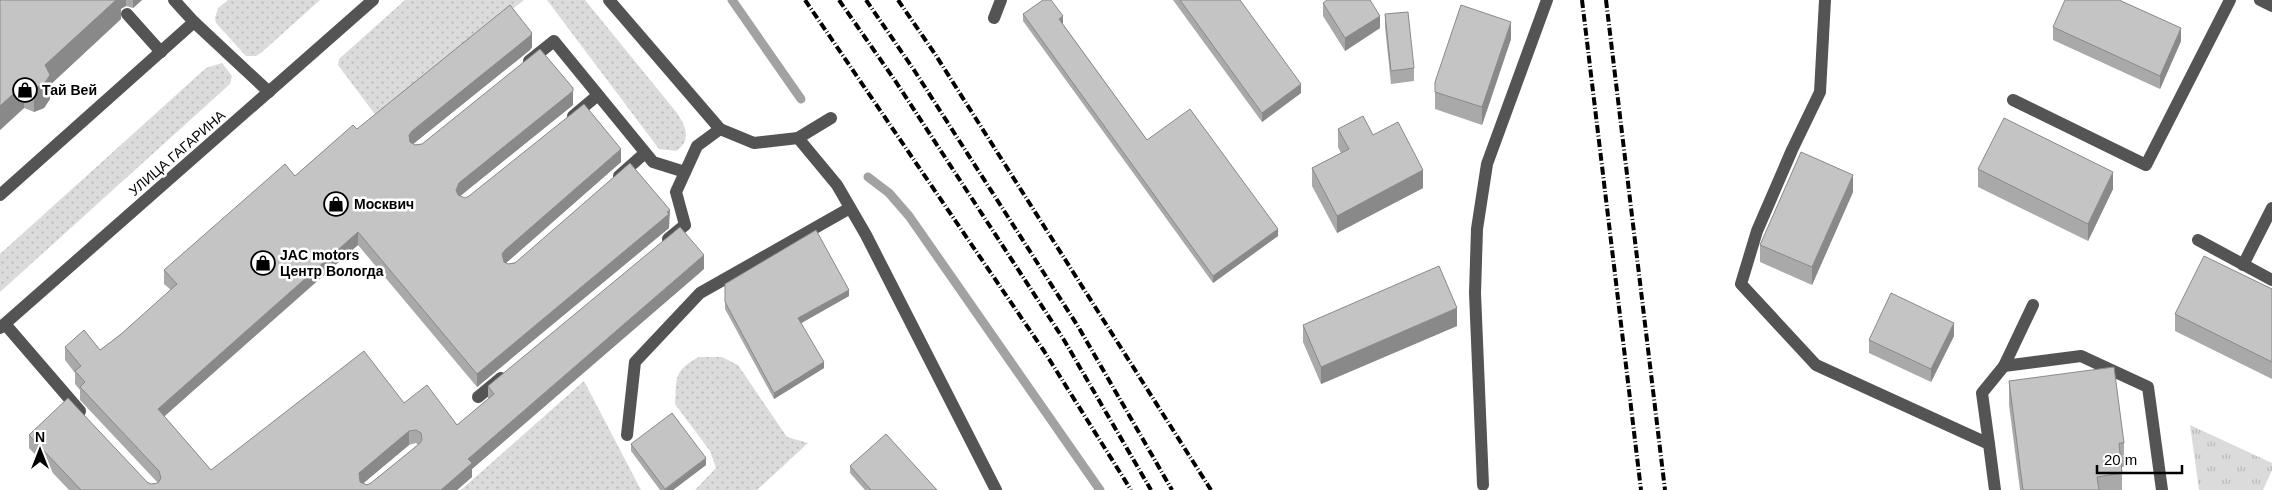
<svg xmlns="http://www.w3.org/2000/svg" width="2272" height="490" font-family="Helvetica,sans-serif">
<defs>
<pattern id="grass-dots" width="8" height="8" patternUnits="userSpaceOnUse" patternTransform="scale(1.25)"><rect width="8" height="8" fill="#dbdbdb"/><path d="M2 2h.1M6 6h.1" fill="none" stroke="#bababa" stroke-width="1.8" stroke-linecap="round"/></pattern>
<pattern id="park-tufts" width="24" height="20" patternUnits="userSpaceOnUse" patternTransform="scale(1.25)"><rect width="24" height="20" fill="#dbdbdb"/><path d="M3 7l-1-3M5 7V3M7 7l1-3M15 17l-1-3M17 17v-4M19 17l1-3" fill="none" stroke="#bababa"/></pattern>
</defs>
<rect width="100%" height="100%" fill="#fff"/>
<g fill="url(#grass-dots)">
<polygon points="228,0 320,0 262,52 256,56 246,56 216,23 215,18 218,8"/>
<polygon points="405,0 524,0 377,117 338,65 339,59"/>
<path d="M547 0H585L677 113C686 127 692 140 676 151L659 149Z"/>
<polygon points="222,63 232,76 230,84 0,292 0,254 206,68"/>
<path d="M699 357H722L738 365 787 437 808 443 757 490H695L716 468 710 451 675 404C677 377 673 371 699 357Z"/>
<polygon points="584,381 641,490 461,490"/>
</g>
<polygon fill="url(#park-tufts)" points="2190,425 2272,463 2272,470 2263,490 2199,490"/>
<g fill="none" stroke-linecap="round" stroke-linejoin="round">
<g stroke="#a2a2a2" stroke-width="9">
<polyline points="732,0 801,99"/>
<polyline points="868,177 889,193 909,216 1100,490"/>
</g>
<g stroke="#545454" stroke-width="12">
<polyline points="174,0 194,22 269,92"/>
<polyline points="609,0 720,129 754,143 798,138 831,118"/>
<polyline points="1825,0 1820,92 1792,150 1757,231 1741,284 1816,365 1989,444 1995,490"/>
<polyline points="2260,0 2272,6"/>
<polyline points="127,14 161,52"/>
<polyline points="994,18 1001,0"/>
<polyline points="529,61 554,41 653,162 685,172"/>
<polyline points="2013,100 2146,165 2230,0"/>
<polyline points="573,116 598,95"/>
<polyline points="798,138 837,185 866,235 996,490"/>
<polyline points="619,176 645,153"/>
<polyline points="0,195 194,22"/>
<polyline points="668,239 685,225 676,192 697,146 720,129"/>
<polyline points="2198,240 2272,280"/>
<polyline points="2243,265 2272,208"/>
<polyline points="5,324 80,411"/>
<polyline points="0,328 373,0"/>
<polyline points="2004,366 2081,356 2148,387 2162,490"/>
<polyline points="478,397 501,378"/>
<polyline points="627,435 635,362 700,293 850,208"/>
<polyline points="1989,444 1982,393 2004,366 2033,305"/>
<polyline points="1483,485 1475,293 1477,229 1487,164 1547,0"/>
</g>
<g stroke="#000" stroke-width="4" stroke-dasharray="8 2.5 1 2.5" stroke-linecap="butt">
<polyline points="805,0 1044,351 1131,490"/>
<polyline points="839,0 896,82 1064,340 1151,490"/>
<polyline points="866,0 914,70 1079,328 1172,490"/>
<polyline points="898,0 935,54 1211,490"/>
<polyline points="1582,0 1641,490"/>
<polyline points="1606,0 1665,490"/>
</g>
</g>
<g fill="#a9a9a9" fill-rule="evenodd">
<polygon points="0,0 142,0 133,8 126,6 121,8 121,19 50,85 50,99 44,108 34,112 24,108 0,130"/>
<polygon points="1173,0 1240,0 1301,93 1262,122"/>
<polygon points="1323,3 1380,28 1345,51 1323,16"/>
<polygon points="1023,14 1063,23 1062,23 1147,140 1278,236 1213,283 1023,21"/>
<polygon points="1385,14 1414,68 1414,81 1391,84 1385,27"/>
<polygon points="2053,27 2181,41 2160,89 2053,40"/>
<polygon points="1511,39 1482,125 1435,109 1435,82"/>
<path d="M532 47 530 50 413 144 415 145 422 144 573 105 460 196 465 198 621 162 506 263 508 264 670 223 669 224V228L477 387 358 245 164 416 211 470 404 403 457 425 488 399V386L704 269 472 469V477L457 490H69L29 448V435L151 484 158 483 80 400V390L75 384V373L65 360V347L100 350 120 335 171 290 164 284V270L295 176 357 129ZM416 443 418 445 371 483 367 485 363 483 409 445Z"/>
<polygon points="1338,129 1373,135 1423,188 1337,233 1312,186 1312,168 1341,153 1338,147"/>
<polygon points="1978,169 2113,189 2088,241 1978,187"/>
<polygon points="1853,192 1812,285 1760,262 1760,245"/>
<polygon points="725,284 849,296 801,323 824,368 774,399 725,309"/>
<polygon points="2272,289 2272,379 2175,331 2175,314"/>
<polygon points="1303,325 1457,326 1321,384 1303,342"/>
<polygon points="1954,336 1931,382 1869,353 1869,340"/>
<polygon points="2009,381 2124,443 2124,467 2122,467 2122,490 2020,490 2009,405"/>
<polygon points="631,444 706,465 673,490 660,490 631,451"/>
<polygon points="850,466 937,490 865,490 850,473"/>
</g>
<g fill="#898989">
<polygon points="116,0 126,0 126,6 121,9 121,19 50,85 50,99 44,108 34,112 34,88 45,65"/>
<polygon points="133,0 142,0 133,8"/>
<polygon points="1063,16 1063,23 1059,26 1059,19"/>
<polygon points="1380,16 1380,28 1345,51 1345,38"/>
<polygon points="1511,22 1511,39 1482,125 1482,107"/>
<polygon points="2181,28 2181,41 2160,89 2160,76"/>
<polygon points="532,33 532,47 530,50 412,145 409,149 409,135 412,131"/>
<polygon points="24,84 24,108 0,130 0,106"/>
<polygon points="1301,84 1301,93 1262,122 1262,113"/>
<polygon points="573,88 573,105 459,197 456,190 459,183"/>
<polygon points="621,149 621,162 505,264 502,268 502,254 505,250"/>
<polygon points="1423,170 1423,188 1337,233 1337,216"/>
<polygon points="2113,172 2113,189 2088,241 2088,224"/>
<polygon points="1853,175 1853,192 1812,285 1812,267"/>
<polygon points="670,210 669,228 477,387 477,374"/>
<polygon points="1278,229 1278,236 1213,283 1213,276"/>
<polygon points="358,232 358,245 158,422 158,409"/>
<polygon points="704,255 704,269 472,469 472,477 457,490 441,490 468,459"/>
<polygon points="849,290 849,296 798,325 798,318"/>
<polygon points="1457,308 1457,326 1321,384 1321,367"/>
<polygon points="1954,323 1954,336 1931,382 1931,369"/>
<polygon points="824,362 824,368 774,399 774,393"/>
<polygon points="409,431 409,445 359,487 359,473"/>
<polygon points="706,458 706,465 673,490 665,490"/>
</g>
<g fill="#c4c4c4" stroke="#898989" fill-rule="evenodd">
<polygon points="0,0 116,0 45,65 50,75 44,84 34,88 24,84 0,106"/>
<polygon points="1043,0 1051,0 1063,16 1059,19 1147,140 1190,109 1278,229 1213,276 1023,14"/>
<polygon points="1180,0 1240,0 1301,84 1262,113"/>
<polygon points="1327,0 1370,0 1380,16 1345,38 1323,3"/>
<polygon points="2065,0 2119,0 2181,28 2160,76 2053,27"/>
<path d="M510 5 532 33 530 36 412 131 409 135 410 142 415 145 422 144 540 49 573 88V91L459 183 456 190 458 195 465 198 469 196 584 104 621 149 505 250 502 254 504 262 508 264 515 263 630 163 670 210 667 212 669 214 477 374 358 232 158 409 211 470 364 351 404 403 427 385 457 425 494 394 488 386 680 227 704 255 468 459 472 463 441 490H81L29 435 68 398 147 482 151 484 158 483 161 478 159 471 80 387 85 382 75 371 81 366 65 347 84 330 100 350 120 335 177 284 164 270 285 164 295 176 353 125 357 129ZM416 430 421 433 422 440 419 444 371 483 367 485 360 482 359 473 409 431Z"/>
<polygon points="1461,5 1511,22 1482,107 1435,92 1435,82"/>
<polygon points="1408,12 1414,68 1391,71 1385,14"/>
<polygon points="1363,116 1373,135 1398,122 1423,170 1337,216 1312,168 1349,149 1338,129"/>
<polygon points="2004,118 2113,172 2088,224 1978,169"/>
<polygon points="1801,152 1853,175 1812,267 1760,245"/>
<polygon points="816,230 849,290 798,318 824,362 774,393 725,302 725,284"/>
<polygon points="2204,256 2272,289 2272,362 2175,314"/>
<polygon points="1439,266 1457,308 1321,367 1303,325"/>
<polygon points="1891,293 1954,323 1931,369 1869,340"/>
<polygon points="2114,367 2124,443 2119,443 2122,473 2097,477 2099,490 2023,490 2009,381"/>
<polygon points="672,413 706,458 665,489 631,444"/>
<polygon points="886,434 937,490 871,490 850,466"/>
</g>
<defs>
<g id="shop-ring" transform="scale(1.25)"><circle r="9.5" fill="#fff" stroke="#000" stroke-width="1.5"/><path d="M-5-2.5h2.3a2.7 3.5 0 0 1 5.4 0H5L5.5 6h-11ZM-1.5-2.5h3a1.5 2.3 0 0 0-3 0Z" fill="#000"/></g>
</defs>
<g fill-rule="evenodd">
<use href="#shop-ring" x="25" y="90"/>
<use href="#shop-ring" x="336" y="204"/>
<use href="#shop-ring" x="263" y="263"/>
</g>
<g text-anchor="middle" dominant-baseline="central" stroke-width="5" stroke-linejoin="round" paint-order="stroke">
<g font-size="14" font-weight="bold" fill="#000" stroke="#fff" text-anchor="start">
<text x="42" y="90">Тай Вей</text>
<text x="354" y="204">Москвич</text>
<text x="280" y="255">JAC motors<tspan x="280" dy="16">Центр Вологда</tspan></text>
</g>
<g font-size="14" fill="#000" stroke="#fff">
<text transform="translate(177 153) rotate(-41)">УЛИЦА ГАГАРИНА</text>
</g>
</g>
<g transform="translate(40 450)" stroke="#ffffff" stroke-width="4" paint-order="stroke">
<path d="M0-4L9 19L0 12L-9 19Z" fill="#000000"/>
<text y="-8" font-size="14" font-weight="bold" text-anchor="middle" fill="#000000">N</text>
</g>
<path d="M2097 465v8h85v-8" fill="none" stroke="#000000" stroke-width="2.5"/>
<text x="2104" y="465" font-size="15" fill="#000000" stroke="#ffffff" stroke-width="4" paint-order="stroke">20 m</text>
</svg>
